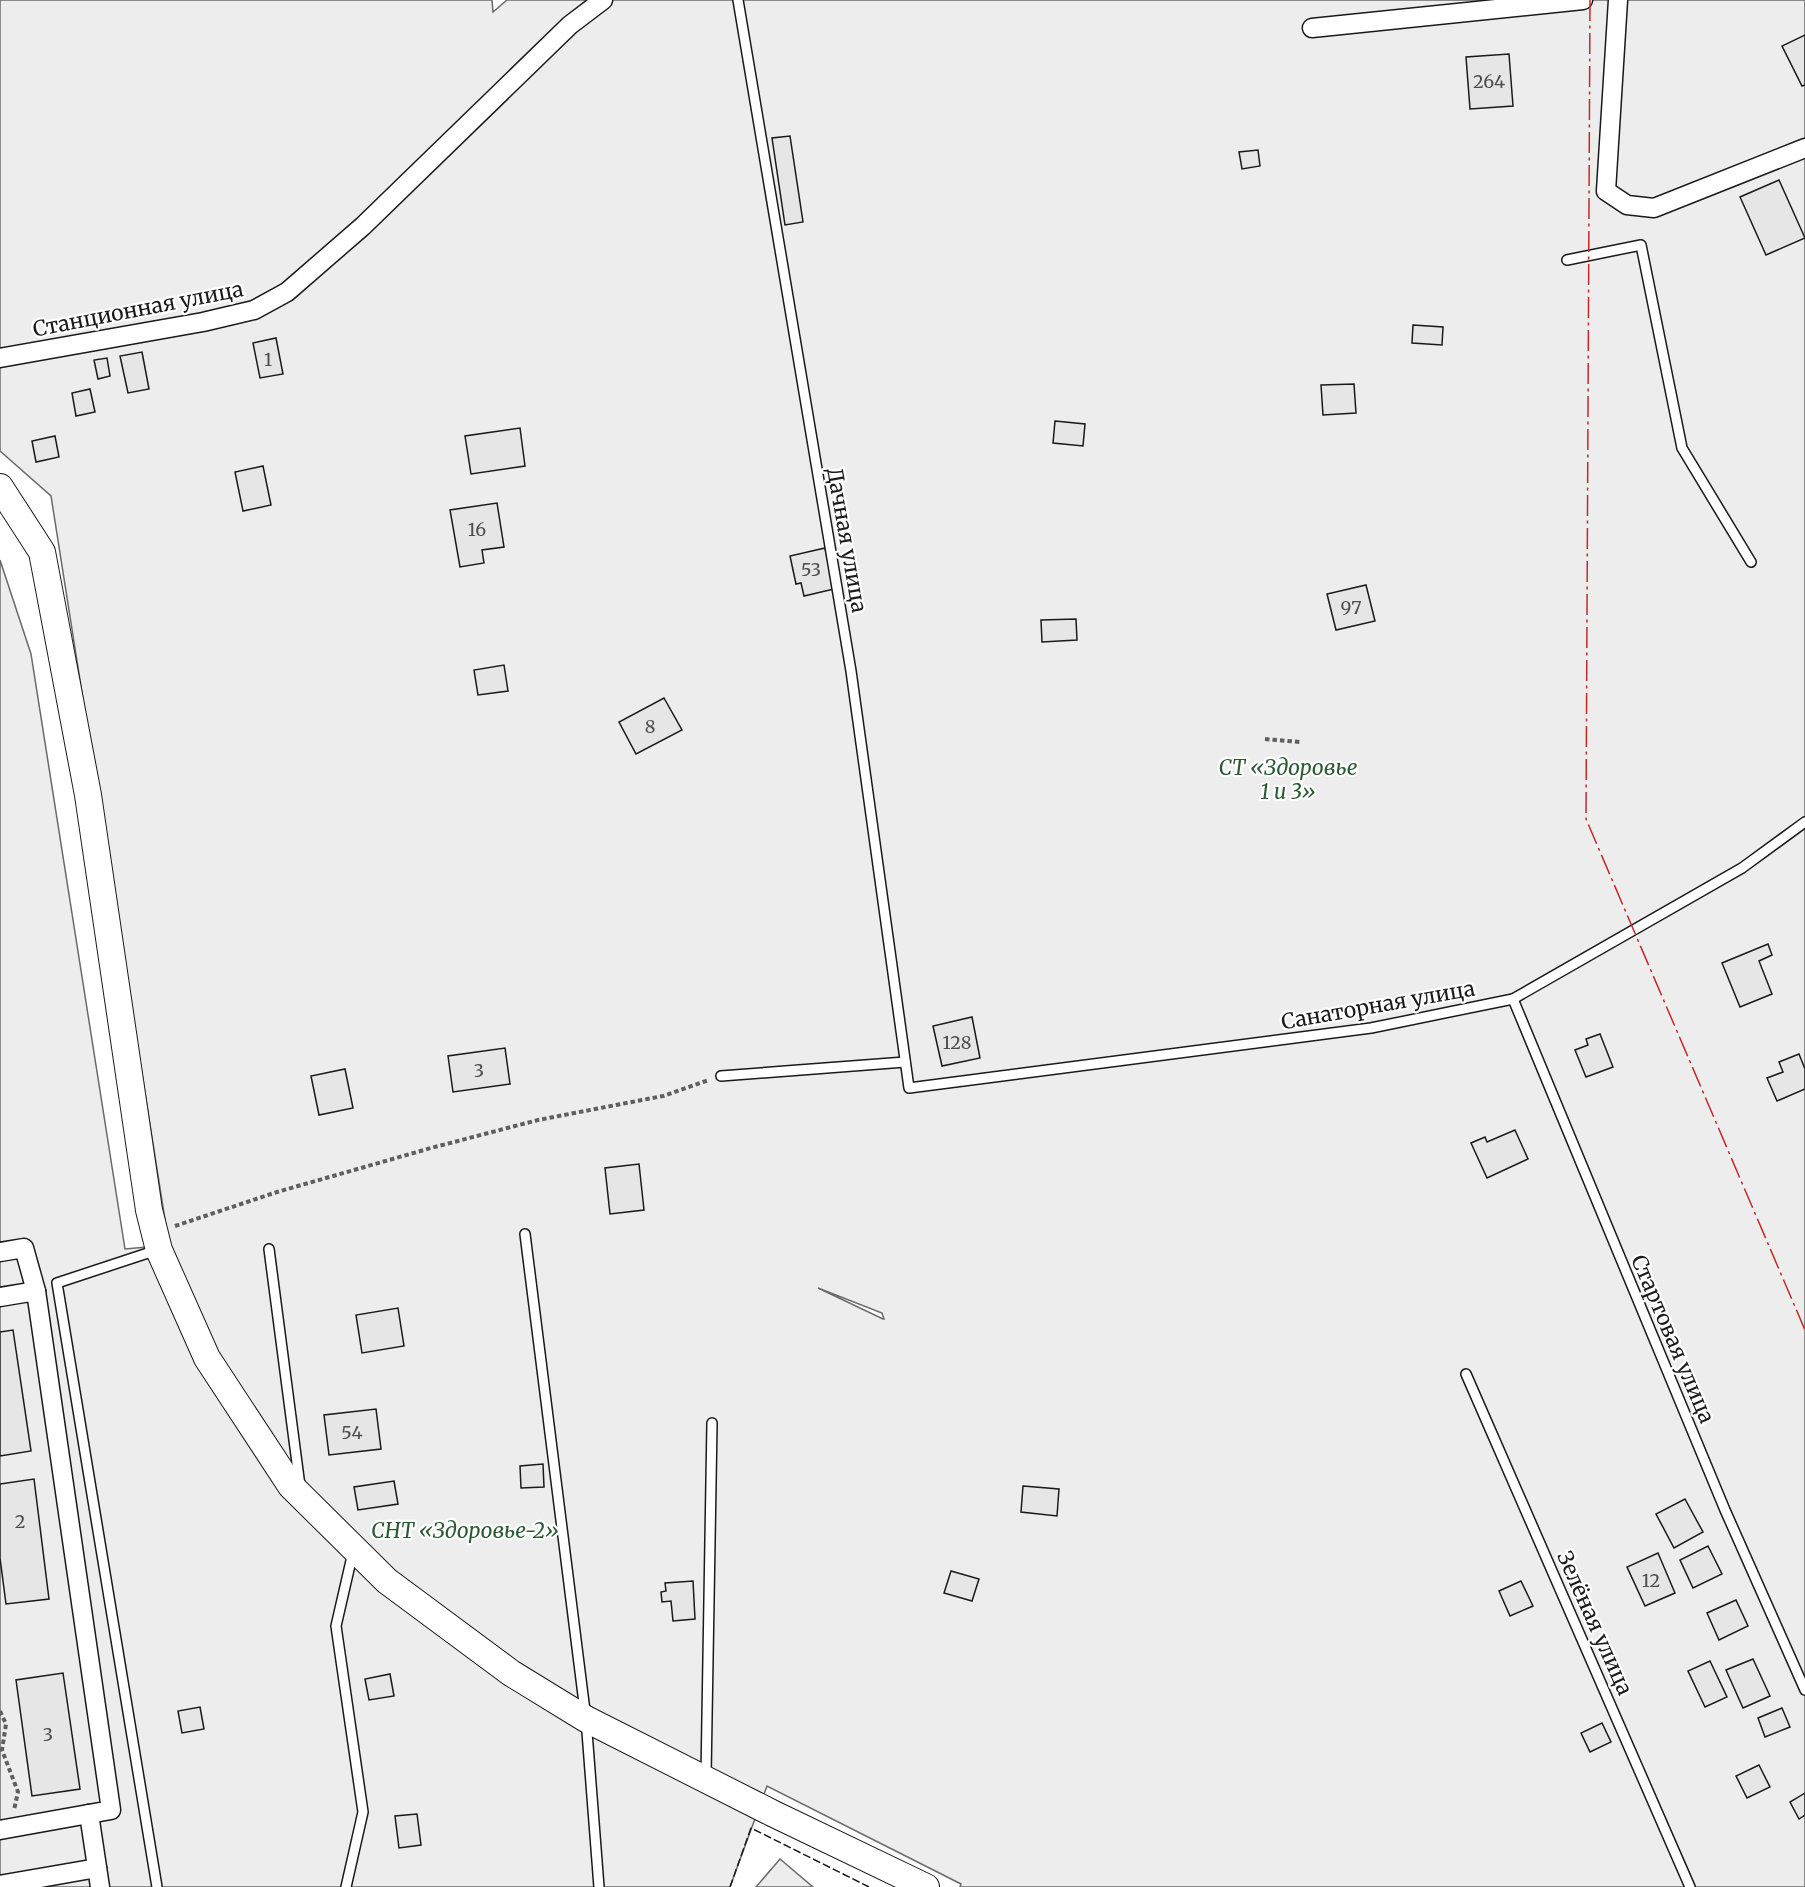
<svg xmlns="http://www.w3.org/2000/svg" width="1805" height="1887" font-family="Merriweather,serif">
<rect width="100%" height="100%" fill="#fff"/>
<g fill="#ededed" stroke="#6a6a6a" stroke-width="1.5" fill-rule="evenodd">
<path d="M0 0H492L493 12 507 0H1805V1887H960L961 1884 767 1786 730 1887H0V560L31 654 125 1249 169 1245 51 496 0 451ZM818 1288 882 1313 884 1319H883Z"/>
<polygon points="780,1859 813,1887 756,1887"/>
</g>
<g fill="#e6e6e6" stroke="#1a1a1a" stroke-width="1.5">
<polygon points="1805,35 1805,85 1802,86 1782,46"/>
<polygon points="1509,54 1513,106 1470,109 1466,57"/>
<polygon points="790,136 803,222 785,225 772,138"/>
<polygon points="1258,150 1260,166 1242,169 1239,152"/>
<polygon points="1779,180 1805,238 1766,255 1740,197"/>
<polygon points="1413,325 1443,327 1442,345 1412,343"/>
<polygon points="276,338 283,374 260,378 253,343"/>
<polygon points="142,352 149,389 128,393 120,356"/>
<polygon points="107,358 110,376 98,379 94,360"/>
<polygon points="1354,384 1356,413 1323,415 1321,385"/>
<polygon points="90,389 95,412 76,416 72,393"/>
<polygon points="1055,421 1085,424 1083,446 1053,443"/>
<polygon points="520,428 525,466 471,474 465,436"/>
<polygon points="55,436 59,457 36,462 32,441"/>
<polygon points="263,466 271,505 243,511 235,472"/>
<polygon points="497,503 504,547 482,550 484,563 460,567 450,510"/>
<polygon points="825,548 834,589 804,596 801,583 796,584 790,556"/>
<polygon points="1366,585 1375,621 1336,630 1327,594"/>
<polygon points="1076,619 1077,640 1042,642 1041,620"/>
<polygon points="504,665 508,691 478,695 474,670"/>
<polygon points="664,698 682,730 636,754 619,722"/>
<polygon points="1768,944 1772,955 1759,961 1772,994 1740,1007 1722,963"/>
<polygon points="972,1017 980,1058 942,1066 933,1026"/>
<polygon points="1600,1034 1613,1067 1586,1077 1575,1050 1588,1045 1586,1039"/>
<polygon points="505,1048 510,1084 453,1092 448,1056"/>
<polygon points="1799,1054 1805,1069 1805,1089 1777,1101 1767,1078 1783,1072 1779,1062"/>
<polygon points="345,1069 353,1108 319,1115 311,1076"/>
<polygon points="1515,1130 1528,1159 1487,1178 1471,1143 1485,1137 1487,1142"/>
<polygon points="639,1164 644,1210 610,1214 605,1168"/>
<polygon points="398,1308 404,1346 362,1353 356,1315"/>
<polygon points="13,1330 31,1451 0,1456 0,1332"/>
<polygon points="376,1409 381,1449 329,1455 324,1415"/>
<polygon points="543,1464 544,1487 521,1488 520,1466"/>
<polygon points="34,1479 49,1599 6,1604 0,1558 0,1484"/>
<polygon points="394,1481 398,1504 358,1510 354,1487"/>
<polygon points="1023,1486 1059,1489 1057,1516 1021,1512"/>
<polygon points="1685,1499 1703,1532 1674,1548 1656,1514"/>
<polygon points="1708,1546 1722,1574 1693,1588 1680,1560"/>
<polygon points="1658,1553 1675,1593 1645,1606 1627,1567"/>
<polygon points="951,1571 979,1579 972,1601 944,1593"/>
<polygon points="693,1581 695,1619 673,1621 671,1601 662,1602 661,1592 666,1591 665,1583"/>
<polygon points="1521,1581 1533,1606 1510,1616 1499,1591"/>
<polygon points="1736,1600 1748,1626 1719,1640 1707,1613"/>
<polygon points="1753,1659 1770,1696 1743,1708 1726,1670"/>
<polygon points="1710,1661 1727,1697 1705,1707 1688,1671"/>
<polygon points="63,1673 80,1789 32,1796 16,1680"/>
<polygon points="390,1674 394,1696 369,1700 365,1679"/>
<polygon points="200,1707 204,1729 182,1733 178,1711"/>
<polygon points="1782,1708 1790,1727 1765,1737 1758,1718"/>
<polygon points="1602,1723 1611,1742 1590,1752 1581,1733"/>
<polygon points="1759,1765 1770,1787 1747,1798 1736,1776"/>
<polygon points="1805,1793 1805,1815 1799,1819 1790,1802"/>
<polygon points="417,1814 421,1845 399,1848 395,1816"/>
</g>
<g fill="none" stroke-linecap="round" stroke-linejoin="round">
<g stroke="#1a1a1a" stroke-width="12">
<g id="lane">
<polyline points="738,0 851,671 909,1088 1371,1028 1513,999 1742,868 1805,822"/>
<polyline points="1567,260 1641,245 1682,448 1751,562"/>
<polyline points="1513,999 1725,1510 1805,1690"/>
<polyline points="721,1076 905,1062"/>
<polyline points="525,1234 586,1719 599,1887"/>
<polyline points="269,1249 300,1486"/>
<polyline points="157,1250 57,1283 157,1887"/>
<polyline points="1466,1374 1690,1887"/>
<polyline points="706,1776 712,1423"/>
<polyline points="346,1887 363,1812 336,1626 353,1552"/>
</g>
</g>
<g stroke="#1a1a1a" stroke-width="21">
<g id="street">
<polyline points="1618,0 1606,191 1627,205 1654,208 1805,148"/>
<polyline points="1312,28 1583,0"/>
<polyline points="0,358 203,322 254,310 287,292 363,226 570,25 603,0"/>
<polyline points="0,1252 24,1248 36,1291"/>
<polyline points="0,1297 36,1291 111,1810 0,1830"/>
<polyline points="89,1814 100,1887"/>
<polyline points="0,1885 97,1868"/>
</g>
</g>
<g stroke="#1a1a1a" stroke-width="28">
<polyline id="secondary" points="0,487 42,552 88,795 149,1210 159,1250 207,1358 291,1486 387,1581 511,1673 586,1719 774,1814 926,1887"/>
</g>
<g stroke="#5f5f5f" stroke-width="4" stroke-dasharray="4.5 3" stroke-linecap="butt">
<polyline points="1265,739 1300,742"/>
<polyline points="175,1226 277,1192 431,1148 538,1120 663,1096 709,1080"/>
<polyline points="0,1711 6,1724 2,1750 18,1792 14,1810"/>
</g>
<use href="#lane" stroke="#fff" stroke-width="9"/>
<use href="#street" stroke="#fff" stroke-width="18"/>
<use href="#secondary" stroke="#fff" stroke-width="26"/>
<polyline stroke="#1a1a1a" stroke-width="1.5" stroke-dasharray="8 3" stroke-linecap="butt" points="730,1887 751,1828 869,1887"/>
<polyline stroke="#c62828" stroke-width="1.5" stroke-dasharray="21 4.5 3 4.5" stroke-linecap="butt" points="1590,0 1586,819 1805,1330"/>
</g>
<g text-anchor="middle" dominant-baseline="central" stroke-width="4.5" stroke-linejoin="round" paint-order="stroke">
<g font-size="18" fill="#4d4d4d">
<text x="1489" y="81">264</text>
<text x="268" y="359">1</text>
<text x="477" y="529">16</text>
<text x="811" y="569">53</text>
<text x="1351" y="607">97</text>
<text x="650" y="726">8</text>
<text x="957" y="1042">128</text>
<text x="479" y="1070">3</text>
<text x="352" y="1432">54</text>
<text x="20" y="1521">2</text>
<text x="1651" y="1580">12</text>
<text x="48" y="1734">3</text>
</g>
<g font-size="21" fill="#1a1a1a" stroke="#fff">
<text transform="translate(138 309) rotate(-11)">Станционная улица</text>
<text transform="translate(847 540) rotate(80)">Дачная улица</text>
<text transform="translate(1378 1005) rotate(-10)">Санаторная улица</text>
<text transform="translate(1673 1339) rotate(67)">Стартовая улица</text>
<text transform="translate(1595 1623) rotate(66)">Зелёная улица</text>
</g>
<g font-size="21" font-style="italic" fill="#2b5a34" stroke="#fff">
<text x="1288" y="767">СТ «Здоровье<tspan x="1288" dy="24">1 и 3»</tspan></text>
<text x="465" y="1530">СНТ «Здоровье-2»</text>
</g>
</g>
</svg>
